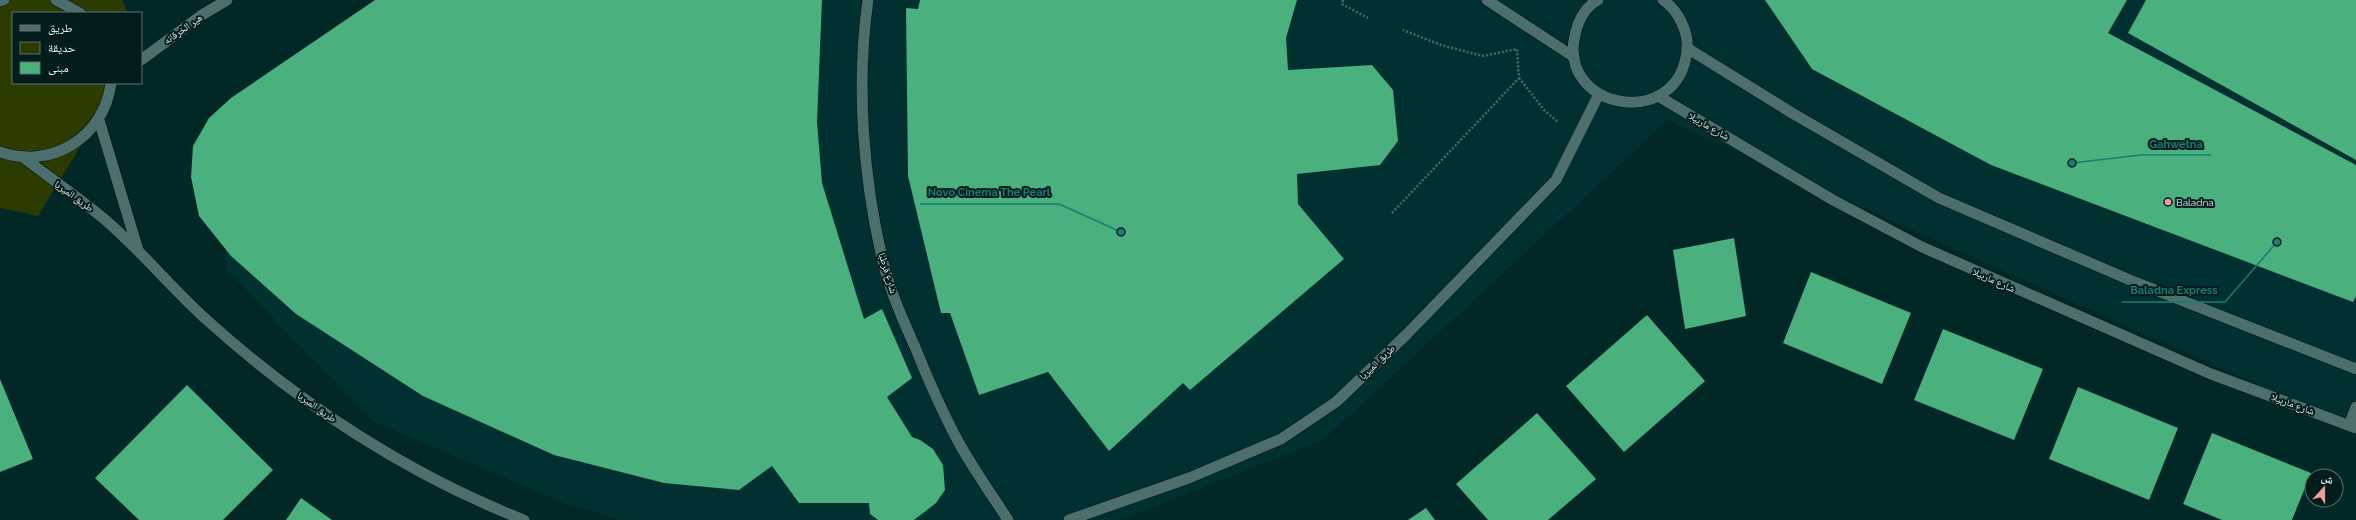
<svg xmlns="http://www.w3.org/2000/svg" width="2356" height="520" font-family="Raleway,'Noto Naskh Arabic',sans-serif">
<rect width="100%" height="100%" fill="#022727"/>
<polygon fill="#003130" points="407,0 2356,0 2356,429 1668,120 1323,440 1120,520 621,520 564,503 373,421 226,269 218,133"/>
<polygon fill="#2c3c00" points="0,0 122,0 128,13 13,13 13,83 119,83 38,216 0,208"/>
<g fill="#49b07e">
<polygon points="375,0 822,0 817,122 822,183 864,319 882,309 912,378 887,397 912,437 920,440 933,449 943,465 945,490 936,503 914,520 878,520 870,514 869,503 799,503 772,466 739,490 664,483 554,455 423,396 296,314 231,256 199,216 191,177 193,146 209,118 231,98"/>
<polygon points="920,0 1297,0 1286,38 1288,70 1372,65 1393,90 1398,141 1380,165 1297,174 1298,204 1344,259 1190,390 1183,383 1109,451 1048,372 979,395 950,313 941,313 908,176 906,8 918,9"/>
<polygon points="1765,0 2127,0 2108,33 2356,165 2356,296 2353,302 1991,165 1812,69"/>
<polygon points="2146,0 2356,0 2356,160 2128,33"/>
<polygon points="1734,238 1746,316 1685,329 1673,250"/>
<polygon points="1811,272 1911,313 1882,384 1783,343"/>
<polygon points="1647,315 1705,381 1624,452 1566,386"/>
<polygon points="1943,329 2043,369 2014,440 1914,400"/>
<polygon points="0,379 33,459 0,472"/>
<polygon points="187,385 273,470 223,520 139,520 95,478"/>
<polygon points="2078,387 2178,428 2149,500 2049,459"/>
<polygon points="1537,413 1596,479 1548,520 1488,520 1456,484"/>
<polygon points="2212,433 2311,473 2292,520 2222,520 2183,504"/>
<polygon points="301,498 332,520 286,520"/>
<polygon points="1426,508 1435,520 1408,520"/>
</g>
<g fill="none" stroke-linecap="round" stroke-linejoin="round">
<g stroke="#000f0f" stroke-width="12">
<g id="minor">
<polyline points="56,0 80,13"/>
<path d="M868 0C856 85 863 178 883 262 890 291 903 320 915 347 928 379 942 412 959 443 974 470 992 495 1008 520"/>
<polyline points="1487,0 1574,57"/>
<path d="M1598 0C1585 7 1578 21 1575 35 1557 110 1679 132 1687 50 1689 32 1678 10 1663 0"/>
<polyline points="0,1 4,0"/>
<polyline points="1687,48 1792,113 1939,198 2130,280 2356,369"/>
<polyline points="141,60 202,15 227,0"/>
<polyline points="1658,96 1833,200 1922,247 2211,374 2356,428"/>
<polyline points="99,120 138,250"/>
<path d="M0 152C52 170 104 137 111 83"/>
<path d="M24 158C50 178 78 197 103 218 141 250 172 289 208 321 300 404 409 475 524 520"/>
<polyline points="2349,425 2356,407"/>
<polyline points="1069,520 1189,478 1281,439 1336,402 1407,334 1556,180 1599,94"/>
</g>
</g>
<g stroke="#4a6969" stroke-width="2.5" stroke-dasharray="2 2" stroke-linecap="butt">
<polyline points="1343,0 1342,4 1368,18"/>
<polyline points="1519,78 1545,111 1558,122"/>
<polyline points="1392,213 1519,78 1517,49 1483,56 1441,45 1403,30"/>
</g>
<use href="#minor" stroke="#4c6f6e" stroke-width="11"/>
</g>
<circle fill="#f59b99" stroke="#031c1c" stroke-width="1.5" cx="2168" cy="202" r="4"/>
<g text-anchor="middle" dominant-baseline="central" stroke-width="4" stroke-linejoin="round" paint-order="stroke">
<g font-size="10" fill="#e1f4f3" stroke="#031c1c">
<text transform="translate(183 29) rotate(-35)">هير الخرقانه</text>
<text transform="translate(1709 126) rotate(30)">شارع ماربيلا</text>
<text transform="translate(74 196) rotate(36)">طريق الميريا</text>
<text transform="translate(888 273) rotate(73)">شارع قرطبا</text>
<text transform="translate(1994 280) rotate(24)">شارع ماربيلا</text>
<text transform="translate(1377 362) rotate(-44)">طريق الميريا</text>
<text transform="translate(2293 404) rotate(20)">شارع ماربيلا</text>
<text transform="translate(317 407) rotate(35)">طريق الميريا</text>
</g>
<g font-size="10" fill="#e1f4f3" stroke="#031c1c" text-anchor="start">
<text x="2176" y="202">Baladna</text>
</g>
</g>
<path fill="none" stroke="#1a7c75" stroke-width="1.5" d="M2072 163L2141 155H2211M1121 232L1059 204H920M2277 242L2225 302H2122"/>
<g fill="#1a7c75" stroke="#031c1c" stroke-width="1.5">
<circle cx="2072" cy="163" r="4"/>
<circle cx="1121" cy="232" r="4"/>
<circle cx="2277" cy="242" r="4"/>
</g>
<g font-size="11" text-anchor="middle" font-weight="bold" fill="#1a7c75" stroke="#031c1c" stroke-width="4" stroke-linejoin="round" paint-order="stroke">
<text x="2176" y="148">Gahwetna</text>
<text x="989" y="196">Novo Cinema The Pearl</text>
<text x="2174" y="294">Baladna Express</text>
</g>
<rect x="12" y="12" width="130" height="72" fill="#031c1c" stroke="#5c7272"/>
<rect x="20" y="25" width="20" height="6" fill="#4c6f6e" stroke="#5c7272"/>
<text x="48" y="32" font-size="12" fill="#e1f4f3">طريق</text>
<rect x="20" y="42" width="20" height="12" fill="#2c3c00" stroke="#5c7272"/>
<text x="48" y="52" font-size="12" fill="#e1f4f3">حديقة</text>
<rect x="20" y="62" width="20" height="12" fill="#49b07e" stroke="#5c7272"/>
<text x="48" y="72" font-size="12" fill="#e1f4f3">مبنى</text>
<g transform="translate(2324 488) rotate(21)"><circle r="19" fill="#031c1c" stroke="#5c7272"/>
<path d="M0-3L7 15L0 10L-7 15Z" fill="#f59b99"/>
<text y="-6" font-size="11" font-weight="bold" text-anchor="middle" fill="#e1f4f3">ش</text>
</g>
</svg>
